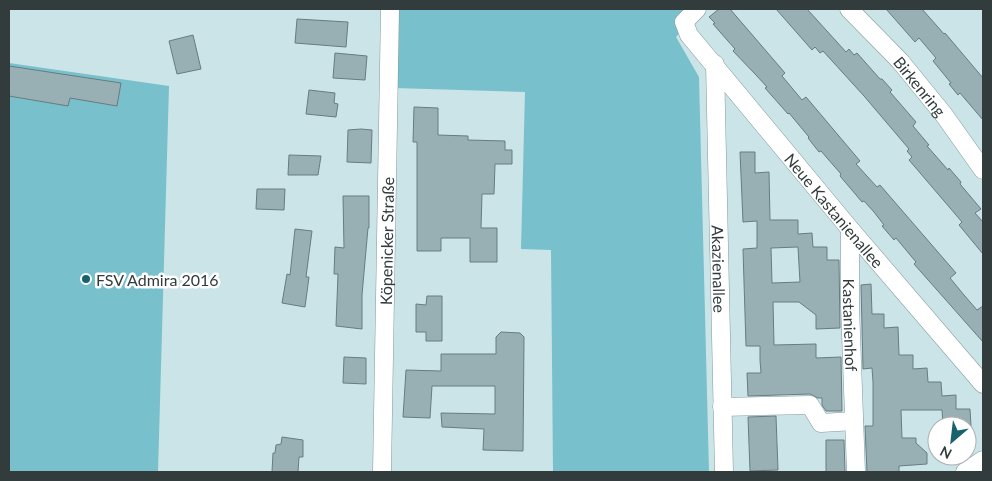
<svg xmlns="http://www.w3.org/2000/svg" width="992" height="481" font-family="Lato,sans-serif">
<rect width="100%" height="100%" fill="#cbe4e8"/>
<g fill="#78c0cb">
<polygon points="397,9 702,9 676,37 699,77 709,472 553,472 551,250 521,249 525,92 394,88"/>
<polygon points="9,63 169,86 158,472 9,472"/>
</g>
<g fill="#98b0b4" stroke="#667c80" fill-rule="evenodd">
<polygon points="719,9 730,9 785,73 782,76 802,100 806,97 860,161 856,164 877,187 880,185 956,273 950,278 964,295 977,310 983,306 983,342 914,264 916,262 896,238 894,240 882,226 884,225 874,212 864,201 862,202 840,176 841,174 821,151 819,152 808,138 809,137 789,113 788,114 765,88 767,87 756,75 733,51 735,49 713,24 715,23 709,17"/>
<polygon points="776,9 807,9 846,52 849,49 854,55 857,53 880,79 882,79 892,90 890,92 916,122 913,126 929,145 927,146 948,170 949,168 961,182 960,184 981,209 975,213 983,222 983,254 959,225 962,222 909,160 912,157 907,151 909,149 864,96 823,51 820,53 815,47 812,50"/>
<polygon points="886,9 922,9 944,34 945,33 983,78 983,120 960,93 958,95 949,84 951,83 933,61 936,58 919,38 915,42"/>
<polygon points="297,19 348,22 346,47 295,43"/>
<polygon points="193,35 201,69 177,74 169,41"/>
<polygon points="335,53 367,56 365,80 333,78"/>
<polygon points="9,66 121,83 117,106 70,98 68,106 9,96"/>
<polygon points="309,90 335,93 334,103 338,104 336,117 306,114"/>
<polygon points="414,107 438,108 438,135 468,136 468,140 505,141 505,150 512,150 512,164 495,164 494,194 482,194 481,228 497,228 497,262 470,262 470,238 441,238 441,251 417,251 417,142 413,142"/>
<polygon points="361,129 372,130 371,163 347,162 348,130"/>
<path d="M740 152H755V173L769 172 770 220H798V234L812 233 813 247H827V260H839L840 328 816 329V315L799 302H773L774 345 816 344V358L841 357 842 411H826L822 405V398H818L810 394 748 396 747 373H761L760 360V346H746L743 249 757 248V221L743 222ZM798 247 800 282 772 283 771 248Z"/>
<polygon points="289,155 321,156 318,175 288,175"/>
<polygon points="257,189 285,189 284,210 256,209"/>
<polygon points="343,196 369,196 369,228 368,228 362,295 362,329 336,326 338,274 334,274 335,247 344,248"/>
<polygon points="295,229 312,231 306,277 309,277 305,307 282,303 287,274 290,275"/>
<polygon points="871,284 872,314 884,314 884,328 898,327 899,355 913,355 913,369 927,368 928,382 941,382 942,396 956,395 956,409 970,409 971,426 943,426 942,410 901,410 902,438 916,438 916,443 927,453 927,464 899,466 899,472 867,472 865,426 873,426 873,382 872,368 863,369 861,285"/>
<polygon points="427,296 442,296 442,341 426,341 426,332 416,332 416,304 426,305"/>
<polygon points="501,332 520,333 524,337 523,451 483,450 484,429 442,427 441,413 495,414 495,386 432,386 430,418 403,417 406,370 441,371 441,354 496,354 496,337"/>
<polygon points="344,357 366,358 366,384 343,383"/>
<polygon points="776,416 778,470 750,471 748,417"/>
<polygon points="282,437 303,440 303,457 299,457 298,472 272,472 273,453 275,453 276,445 281,444"/>
<polygon points="826,440 844,440 845,472 826,472"/>
</g>
<g fill="none" stroke-linecap="round" stroke-linejoin="round">
<g stroke="#839a9e" stroke-width="19">
<g id="minor">
<path id="s1" d="M697 9 684 22 689 35 850 229 983 384"/>
<path id="s2" d="M849 9 900 61 944 115 983 170"/>
<path id="s3" d="M715 64 724 472"/>
<path id="s4" d="M850 229V306L856 472"/>
<polyline points="722,407 810,405 821,423 854,421"/>
<path id="s5" d="M382 472 390 9"/>
<polyline points="965,472 983,460"/>
</g>
</g>
<use href="#minor" stroke="#fff" stroke-width="18"/>
</g>
<circle fill="#17636d" stroke="#fff" stroke-width="2" cx="86" cy="279" r="5"/>
<g text-anchor="middle" dominant-baseline="central" stroke-width="5" stroke-linejoin="round" paint-order="stroke">
<g font-size="16" fill="#323c3d" stroke="#fff">
<text stroke="none"><textPath href="#s2" startOffset="105">Birkenring</textPath></text>
<text stroke="none"><textPath href="#s1" startOffset="260">Neue Kastanienallee</textPath></text>
<text stroke="none"><textPath href="#s5" startOffset="231">Köpenicker Straße</textPath></text>
<text stroke="none"><textPath href="#s3" startOffset="205">Akazienallee</textPath></text>
<text stroke="none"><textPath href="#s4" startOffset="96">Kastanienhof</textPath></text>
</g>
<g font-size="16" fill="#323c3d" stroke="#fff" text-anchor="start">
<text x="96" y="279">FSV Admira 2016</text>
</g>
</g>
<rect width="992" height="481" fill="none" stroke="#323c3d" stroke-width="20"/>
<g transform="translate(952 441) rotate(208)"><circle r="24" fill="#ffffff" stroke="#adb1b1"/>
<path d="M0-4L9 19L0 12L-9 19Z" fill="#17636d"/>
<text y="-8" font-size="14" font-weight="bold" text-anchor="middle" fill="#323c3d">N</text>
</g>
</svg>
